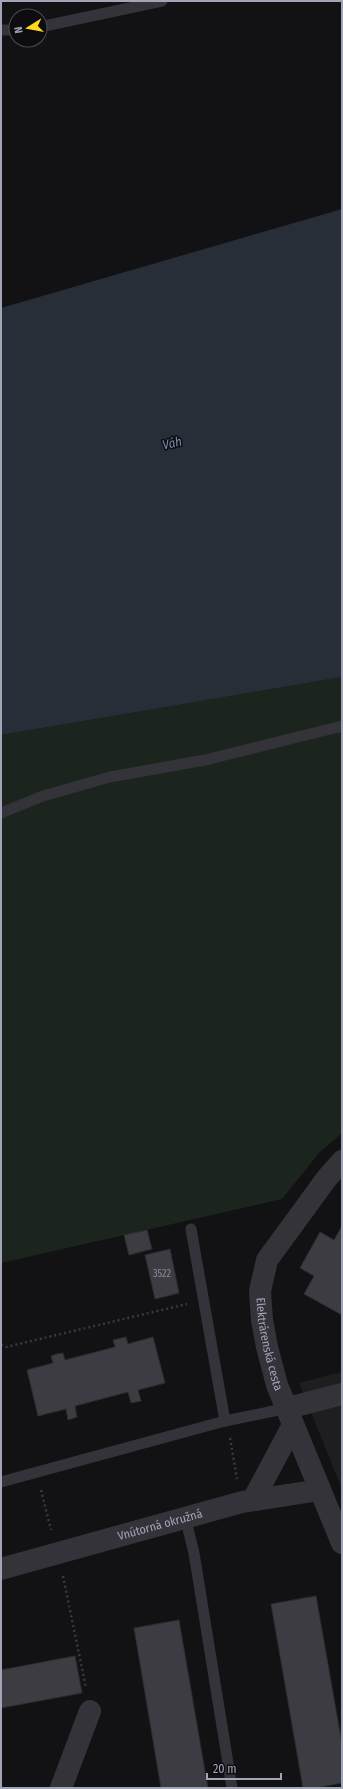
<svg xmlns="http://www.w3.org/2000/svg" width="343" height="1789" font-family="'Fira Sans Condensed',sans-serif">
<rect width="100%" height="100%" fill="#121214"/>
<polygon fill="#1e1e21" points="342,1372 342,1489 299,1383"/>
<polygon fill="#1c241e" points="342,677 342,1133 319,1153 282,1199 1,1263 1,735"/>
<polygon fill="#272e38" points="342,209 342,677 1,735 1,308"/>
<g fill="#3c3c42" stroke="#2d2c30">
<polygon points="342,1226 342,1315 304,1294 314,1276 300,1268 320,1232 334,1240"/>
<polygon points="147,1230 152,1249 129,1255 124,1235"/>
<polygon points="170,1249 179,1293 155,1299 145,1255"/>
<polygon points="126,1337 128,1344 153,1337 165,1383 138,1390 141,1401 131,1403 128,1392 75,1406 77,1417 68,1420 66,1409 38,1416 27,1370 53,1363 51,1356 57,1354 63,1353 65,1360 115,1347 113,1340"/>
<polygon points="316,1596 342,1744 342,1783 316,1788 303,1788 271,1604"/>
<polygon points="179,1620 206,1777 208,1788 161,1788 134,1628"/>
<polygon points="75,1656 82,1693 1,1708 1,1670"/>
</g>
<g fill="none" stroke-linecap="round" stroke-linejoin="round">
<g stroke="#393a40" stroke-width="2.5" stroke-dasharray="2 3" stroke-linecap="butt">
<polyline points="1,1345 6,1347 187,1304"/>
<polyline points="230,1438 237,1479"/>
<polyline points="41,1490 51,1530"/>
<polyline points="63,1576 86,1688"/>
</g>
<g stroke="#333339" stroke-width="11">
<polyline points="40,27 162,1"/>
<polyline points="1,30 16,30"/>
<polyline points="1,813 43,796 110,777 205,760 342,726"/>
<polyline points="191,1229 225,1421"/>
<polyline points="1,1482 225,1421 288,1408"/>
<polyline points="185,1517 194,1553 232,1788"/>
</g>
<g stroke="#333339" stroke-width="22">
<path id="s1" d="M342 1161 327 1178 267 1260 260 1291 262 1320 267 1347 277 1385 342 1543"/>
<polyline points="288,1408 342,1394"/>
<polyline points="253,1500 293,1425"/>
<path id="s2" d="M1 1569 242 1502 320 1490"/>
<polyline points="61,1788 90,1711"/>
</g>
</g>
<g text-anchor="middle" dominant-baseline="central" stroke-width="3" stroke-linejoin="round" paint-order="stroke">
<g font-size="10" fill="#888b99">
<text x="162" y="1274">3522</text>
</g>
<g font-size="12" fill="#a2a5b6" stroke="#0d0d0f">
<text stroke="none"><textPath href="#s1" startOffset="210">Elektrárenská cesta</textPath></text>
<text stroke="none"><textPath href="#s2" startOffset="165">Vnútorná okružná</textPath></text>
</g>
<g font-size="13" font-style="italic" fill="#768db4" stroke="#0d0d0f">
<text transform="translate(172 443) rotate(-13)">Váh</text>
</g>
</g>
<rect width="343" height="1789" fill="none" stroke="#a2a5b6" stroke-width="4"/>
<g transform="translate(28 28) rotate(259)"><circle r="19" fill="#0d0d0f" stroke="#494a52"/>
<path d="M0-3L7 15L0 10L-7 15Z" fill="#ffd81f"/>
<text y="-6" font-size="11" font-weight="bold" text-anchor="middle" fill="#a2a5b6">N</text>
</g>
<path d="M207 1773v6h74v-6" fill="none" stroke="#a2a5b6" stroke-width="2"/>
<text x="213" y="1773" font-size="12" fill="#a2a5b6" stroke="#0d0d0f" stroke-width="3" paint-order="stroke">20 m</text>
</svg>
